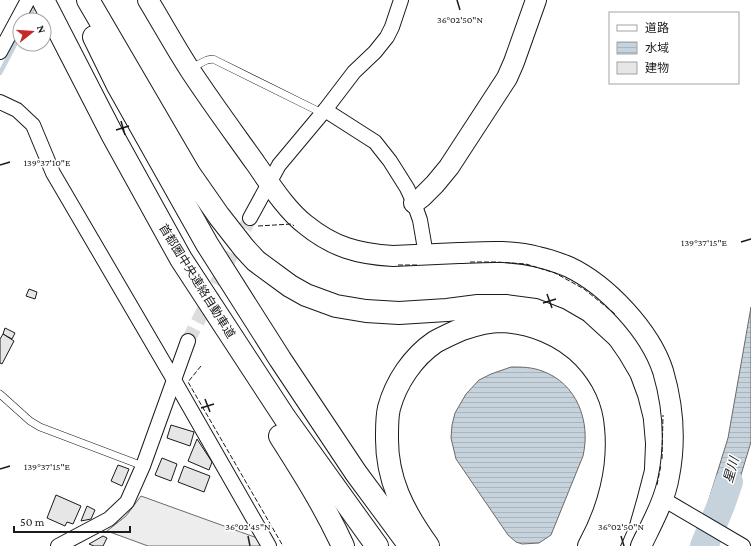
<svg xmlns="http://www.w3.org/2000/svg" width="751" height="546" font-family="'Crimson Pro','Noto Sans JP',serif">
<defs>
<pattern id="water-rules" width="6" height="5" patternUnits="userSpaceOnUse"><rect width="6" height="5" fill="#c6d2dc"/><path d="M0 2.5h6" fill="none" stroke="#aab4bc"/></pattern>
</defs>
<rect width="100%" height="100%" fill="#fff"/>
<polygon fill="#ededed" stroke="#6a6a6a" points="141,496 260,539 264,546 148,546 107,531 126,516"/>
<g fill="url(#water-rules)" stroke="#6a6a6a">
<polygon points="751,307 751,442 726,524 705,512 728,438"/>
<path d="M511 367C521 367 532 367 542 371 577 383 591 422 583 456L551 535 539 543 522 544 516 542 508 535 456 459 451 438 452 425 455 413 466 394 479 380 491 374Z"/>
<polygon points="697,532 719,544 718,546 691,546"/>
</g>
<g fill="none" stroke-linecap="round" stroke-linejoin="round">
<g stroke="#c6d2dc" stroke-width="4.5">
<polyline points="28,20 36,3"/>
<polyline points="0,73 20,35"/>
</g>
<polyline stroke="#c6d2dc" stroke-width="28" points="704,546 721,505 729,482"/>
</g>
<g fill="#e6e6e6" stroke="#1a1a1a">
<polygon points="29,289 37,292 35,299 26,296"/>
<polygon points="5,328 15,333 12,339 3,334"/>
<polygon points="3,334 14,341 2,364 0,363 0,339"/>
<polygon points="171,425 194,432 190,446 167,438"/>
<polygon points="197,439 212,462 209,470 188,461"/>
<polygon points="162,458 177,464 171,481 155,475"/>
<polygon points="118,465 129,469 122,486 111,481"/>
<polygon points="184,466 210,476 204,492 178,482"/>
<polygon points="56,495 81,506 73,524 67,522 65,526 47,518"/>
<polygon points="87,506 95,510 91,519 81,521"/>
<polygon points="103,536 107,538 103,546 94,546 89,544"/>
</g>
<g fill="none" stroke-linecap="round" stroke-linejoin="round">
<polyline stroke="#ddd" stroke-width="14" stroke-dasharray="14 7" stroke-linecap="butt" points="188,341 250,218"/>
<g stroke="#1a1a1a" stroke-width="8">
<g id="lane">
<polyline points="191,68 207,60 213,59 316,110 322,114"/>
<polyline points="0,394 30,421 40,427 143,466"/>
</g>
</g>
<g stroke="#1a1a1a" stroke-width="16">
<g id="street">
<polyline points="0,52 28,0"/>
<polyline points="0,102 17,110 33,125 53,173 174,380 269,546"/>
<polyline points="325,110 375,142 390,161 407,188 414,203 420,220 426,255"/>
<polyline points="250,218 279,165 325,110 354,72 375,52 387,37 392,27 401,0"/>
<polyline points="663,499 743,546"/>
<polyline points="58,546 109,519 127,502 143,466 188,341"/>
</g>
</g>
<g stroke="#1a1a1a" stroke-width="22">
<g id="secondary">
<path d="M148 0C162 23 175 47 190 70 211 102 234 133 256 164 270 184 287 211 306 225 333 247 358 254 393 256 415 255 437 254 459 253 486 252 512 250 538 257 548 259 559 263 569 267 607 285 650 331 663 371 673 405 676 440 669 476 665 500 652 523 641 546"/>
<polyline points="414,203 422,197 435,184 449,167 507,78 514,62 536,0"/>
</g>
</g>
<g stroke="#1a1a1a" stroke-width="24">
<g id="highway">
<polyline points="43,0 113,136 181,259 285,418 377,546"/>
<polyline points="88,0 189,173 219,216 244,248 256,261 290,286 306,295 336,306 366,311 399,313 447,310 478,306 506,306 535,310 558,319 577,330 601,352 610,365 620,382 627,401 632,421 634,444 633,468 626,495 618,523 608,546"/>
<polyline points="94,37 117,84 207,244 280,359 356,473 410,546"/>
<path d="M280 436C303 472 325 507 343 546"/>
<path d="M428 546C403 511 386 479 387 435 387 426 387 416 389 408 396 382 413 357 435 342 444 337 453 333 462 329 474 325 488 321 501 321 531 322 563 335 584 357 603 377 614 400 616 427 620 468 609 510 589 546"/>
</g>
</g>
<use href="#lane" stroke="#fff" stroke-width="7"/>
<use href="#street" stroke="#fff" stroke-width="14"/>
<use href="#secondary" stroke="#fff" stroke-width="20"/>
<use href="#highway" stroke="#fff" stroke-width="22"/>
<g stroke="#1a1a1a" stroke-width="1" stroke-dasharray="5 2" stroke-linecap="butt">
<polyline points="258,226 292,224 294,226"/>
<polyline points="470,262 496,262 526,264 555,273 584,289 615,314"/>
<polyline points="398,265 418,265"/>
<polyline points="201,366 188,382 283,546"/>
<polyline points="662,459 663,415"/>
<polyline points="657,485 661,465"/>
</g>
</g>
<path fill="none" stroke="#1a1a1a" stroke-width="1.5" d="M457 0 460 10M121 121 125 135M116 130 129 126M0 165 10 162M741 242 751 239M547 294 552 308M543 303 556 299M205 399 210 412M201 408 214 404M0 469 10 466M248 536 250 546M621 536 624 546"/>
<g text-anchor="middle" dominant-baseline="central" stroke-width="3" stroke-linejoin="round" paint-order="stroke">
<g font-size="12" fill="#1a1a1a" stroke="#fff">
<text transform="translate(197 281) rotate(58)">首都圏中央連絡自動車道</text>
</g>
<g font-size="13" font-style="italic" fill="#1a1a1a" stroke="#fff">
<text transform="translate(731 470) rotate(-74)">星川</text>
</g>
</g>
<g font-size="10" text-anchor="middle" fill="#1a1a1a" stroke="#fff" stroke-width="3" stroke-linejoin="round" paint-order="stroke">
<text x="460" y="23">36°02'50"N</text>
<text x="47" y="166">139°37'10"E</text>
<text x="704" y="246">139°37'15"E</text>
<text x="47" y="470">139°37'15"E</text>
<text x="248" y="530">36°02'45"N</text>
<text x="621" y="530">36°02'50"N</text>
</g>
<rect x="609" y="12" width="130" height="72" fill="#ffffff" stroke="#a3a3a3"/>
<rect x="617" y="25" width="20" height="6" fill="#ffffff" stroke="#a3a3a3"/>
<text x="645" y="32" font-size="12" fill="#1a1a1a">道路</text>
<rect x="617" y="42" width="20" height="12" fill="url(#water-rules)" stroke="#a3a3a3"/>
<text x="645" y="52" font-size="12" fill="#1a1a1a">水域</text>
<rect x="617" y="62" width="20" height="12" fill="#e6e6e6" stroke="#a3a3a3"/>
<text x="645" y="72" font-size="12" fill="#1a1a1a">建物</text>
<g transform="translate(32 32) rotate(73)"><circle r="19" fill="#ffffff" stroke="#a3a3a3"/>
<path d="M0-3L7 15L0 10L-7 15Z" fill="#c62828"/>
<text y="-6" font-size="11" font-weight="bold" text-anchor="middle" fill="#1a1a1a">N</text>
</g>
<path d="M14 526v6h116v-6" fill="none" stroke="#1a1a1a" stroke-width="2"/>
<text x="20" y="526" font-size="12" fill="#1a1a1a" stroke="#ffffff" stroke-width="3" paint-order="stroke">50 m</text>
</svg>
